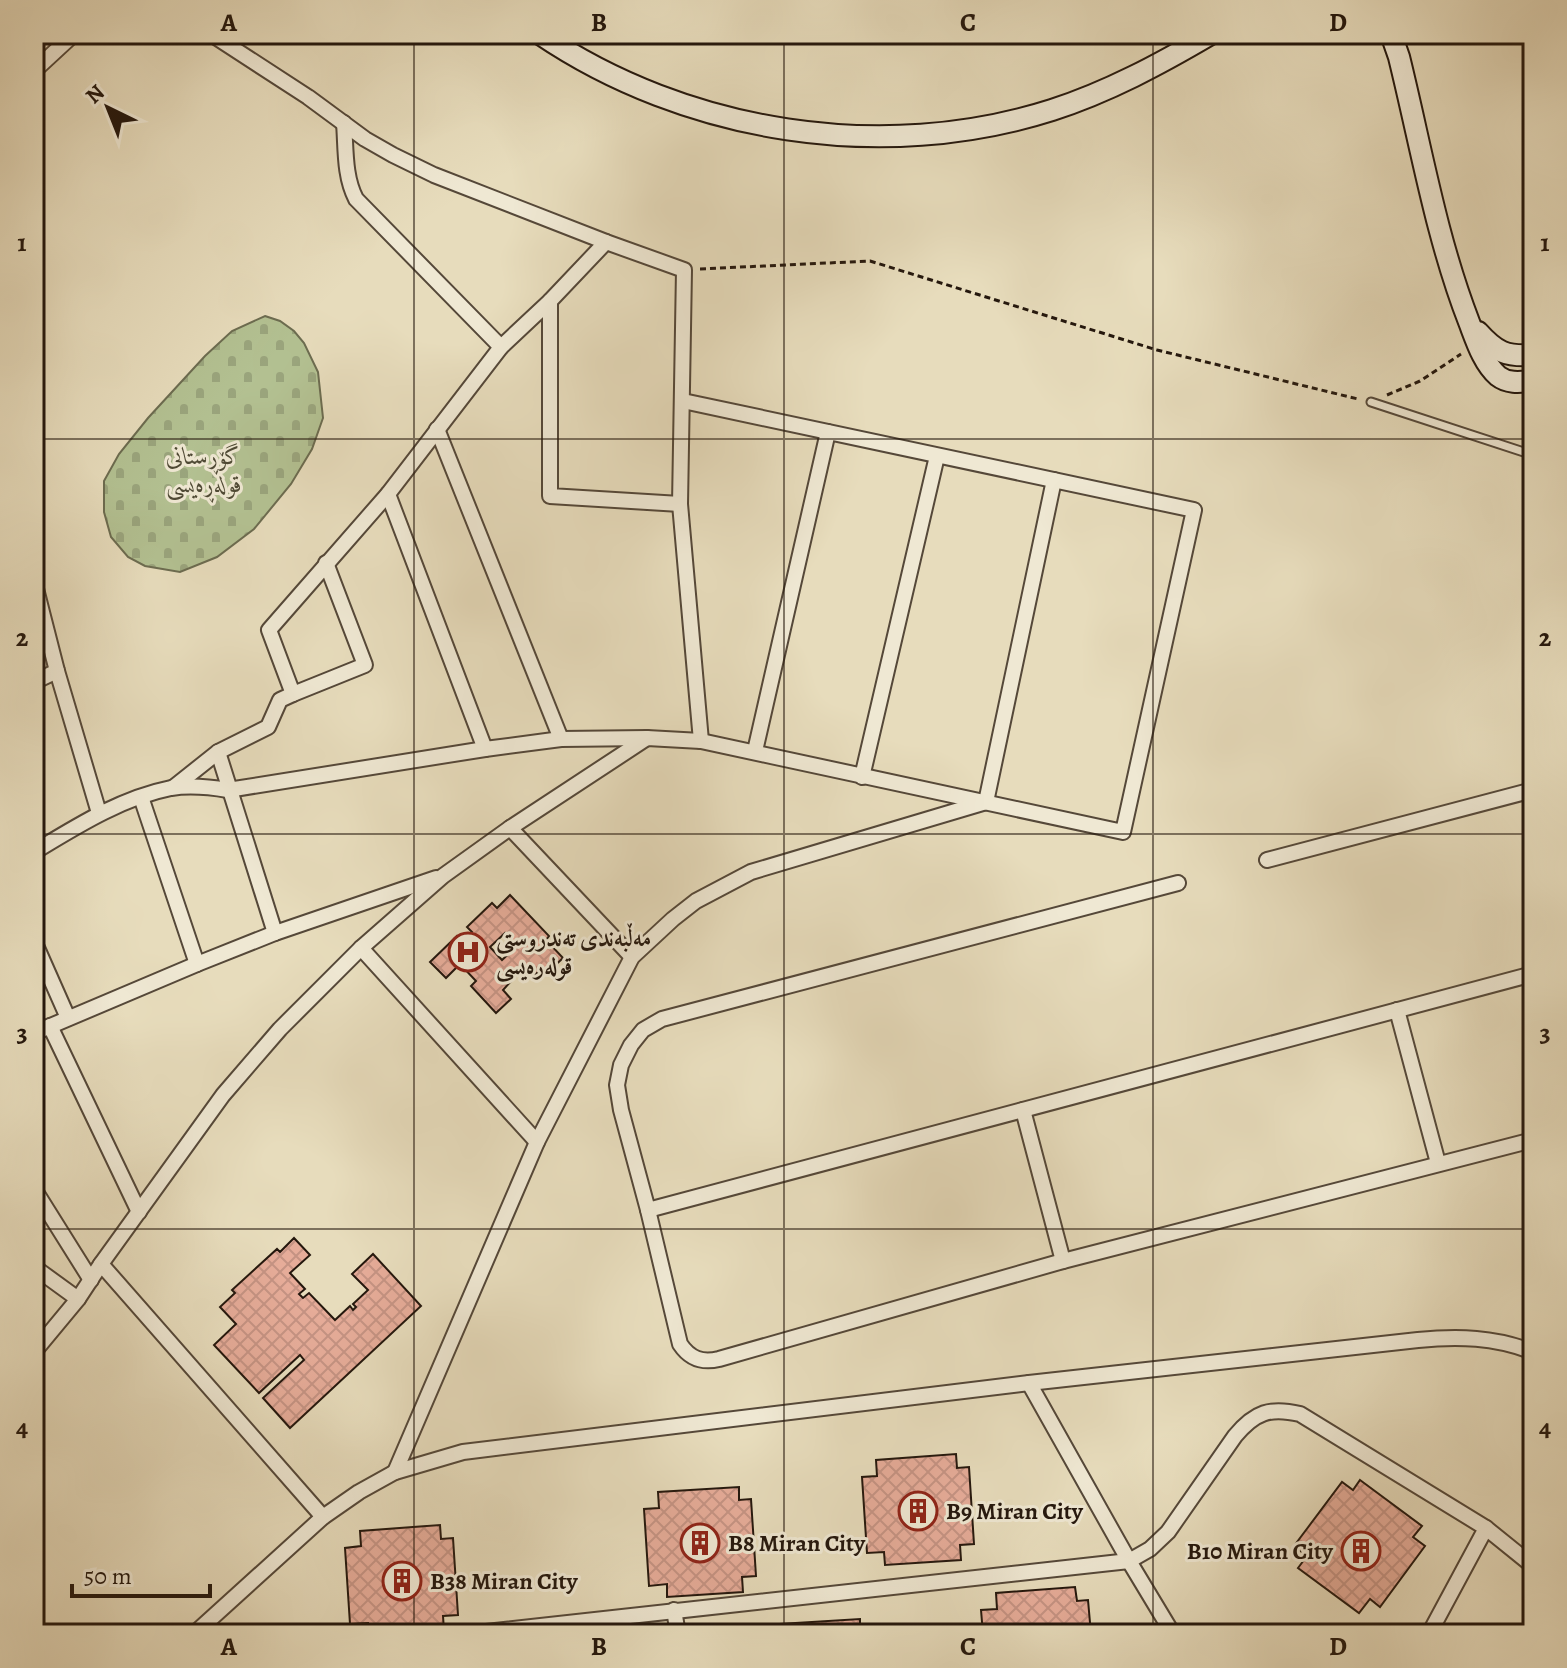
<svg xmlns="http://www.w3.org/2000/svg" width="1567" height="1668" font-family="Alegreya,Amiri,serif">
<defs>
<pattern id="cemetery-stones" width="16" height="16" patternUnits="userSpaceOnUse" patternTransform="scale(2)"><rect width="16" height="16" fill="#b3c192"/><path d="M2 7V4a2 2 0 0 1 4 0v3zM10 15v-3a2 2 0 0 1 4 0v3z" fill="#9aa57d"/></pattern>
<pattern id="building-cross-hatch" width="8" height="8" patternUnits="userSpaceOnUse" patternTransform="scale(2)"><rect width="8" height="8" fill="#e6ac99"/><path d="M0 0l8 8M0 8l8-8" fill="none" stroke="#c59383"/></pattern>
</defs>
<rect width="100%" height="100%" fill="#e7dcbc"/>
<filter id="stains"><feTurbulence type="fractalNoise" baseFrequency=".0025" numOctaves="4"/><feColorMatrix values="0 0 0 0 .2 0 0 0 0 .09 0 0 0 0 .02 0 0 0 .5 -.17"/></filter>
<radialGradient id="worn" r=".72"><stop offset=".6" stop-color="#630" stop-opacity="0"/><stop offset="1" stop-color="#630" stop-opacity=".3"/></radialGradient>
<polygon fill="url(#cemetery-stones)" stroke="#6c6c50" stroke-width="2" points="265,316 280,321 294,331 304,343 318,372 323,418 312,449 291,484 254,529 217,557 180,572 145,566 128,557 111,537 104,512 104,481 119,454 148,418 205,356 232,331"/>
<g fill="url(#building-cross-hatch)" stroke="#24170d" stroke-width="2" fill-rule="evenodd">
<path d="M510 895 549 936 546 940 563 958 547 973 542 968 532 978 523 968 503 990 511 999 496 1013 471 986 476 981 460 964 446 978 430 962 457 936 462 941 472 932 467 927 492 903 497 908ZM505 933 517 946 502 960 490 947Z"/>
<polygon points="294,1238 310,1255 290,1273 305,1289 299,1294 303,1298 309,1293 335,1320 350,1306 353,1310 356,1307 353,1304 368,1290 352,1274 373,1254 421,1306 290,1428 263,1398 304,1360 300,1355 259,1393 214,1345 236,1324 220,1307 235,1293 232,1290 277,1249 280,1252"/>
<polygon points="956,1454 957,1468 969,1467 974,1544 960,1545 961,1560 885,1565 884,1552 867,1553 862,1477 877,1476 876,1460"/>
<polygon points="1360,1480 1422,1526 1413,1537 1425,1546 1380,1607 1370,1599 1359,1613 1298,1568 1307,1556 1294,1546 1342,1482 1353,1490"/>
<polygon points="739,1487 739,1500 751,1499 756,1576 742,1577 743,1592 667,1597 667,1584 649,1586 644,1509 659,1508 658,1492"/>
<polygon points="440,1525 441,1539 453,1538 458,1615 443,1616 444,1630 369,1634 368,1623 350,1624 345,1548 361,1546 360,1531"/>
<polygon points="1075,1587 1077,1601 1088,1600 1091,1634 983,1634 981,1610 997,1609 996,1593"/>
<polygon points="860,1619 860,1632 873,1631 873,1634 780,1634 780,1624"/>
</g>
<g fill="none" stroke-linecap="round" stroke-linejoin="round">
<g stroke="#554839" stroke-width="11">
<polyline id="lane" points="1371,402 1533,455"/>
</g>
<g stroke="#554839" stroke-width="18">
<g id="street">
<polyline points="211,34 308,97 365,139 393,155 434,175 606,242 684,270 680,504 701,741"/>
<polyline points="34,71 74,34"/>
<path d="M344 123C346 148 344 176 356 199L501 347"/>
<polyline points="550,301 550,496 680,504"/>
<polyline points="437,429 561,739"/>
<polyline points="388,494 485,749"/>
<polyline points="34,581 57,671 99,813"/>
<polyline points="34,682 57,671"/>
<polyline points="293,694 365,665 326,563"/>
<polyline points="755,751 828,432"/>
<polyline points="218,752 275,933"/>
<polyline points="862,777 937,456"/>
<polyline points="174,787 218,752 268,727 280,700 293,694 269,630 388,494 501,347 550,301 606,242"/>
<polyline points="141,797 197,964"/>
<polyline points="510,828 632,957"/>
<path d="M34 852C77 826 121 798 171 788 190 785 210 787 228 790L485 749 561 739 647 738 701 741 1123 832 1194 510 683 401"/>
<polyline points="1267,860 1533,790"/>
<path d="M1178 883 662 1019 643 1030 631 1045 621 1065 617 1085 621 1110 648 1210 680 1344C690 1359 702 1363 719 1359L1063 1261 1533 1140"/>
<polyline points="34,941 68,1018"/>
<polyline points="361,948 537,1142"/>
<polyline points="1397,1010 1438,1163"/>
<polyline points="50,1026 139,1212"/>
<polyline points="34,1033 197,964 275,933 436,878"/>
<polyline points="1023,1110 1063,1261"/>
<polyline points="34,1189 91,1280"/>
<polyline points="648,1210 1533,974"/>
<polyline points="101,1264 323,1517"/>
<polyline points="34,1267 78,1299"/>
<polyline points="34,1352 78,1299 101,1264 223,1095 280,1029 361,948 443,876 510,828 647,738"/>
<polyline points="1029,1383 1129,1561 1173,1634"/>
<polyline points="395,1472 537,1142 632,957 673,919 696,901 751,872 986,802 1054,480"/>
<polyline points="674,1610 678,1634"/>
<path d="M194 1634 323 1517 359 1492 395 1472 463 1452 1029 1383 1418 1340C1458 1336 1495 1337 1533 1352"/>
<path d="M468 1634 1129 1561 1150 1549 1168 1532 1235 1436C1255 1412 1270 1407 1300 1414L1486 1528 1533 1566"/>
<polyline points="1429,1634 1486,1528"/>
</g>
</g>
<g stroke="#24170d" stroke-width="24">
<g id="secondary">
<path d="M540 34C686 133 883 164 1052 110 1108 92 1160 64 1211 34"/>
<path d="M1391 34 1399 57C1421 146 1436 237 1469 322 1476 340 1483 363 1498 376 1508 384 1521 382 1533 381"/>
<path d="M1478 332C1496 352 1506 357 1533 355"/>
</g>
</g>
<g stroke="#24170d" stroke-width="3" stroke-dasharray="6 4" stroke-linecap="butt">
<polyline points="700,269 870,261 1157,350 1358,399"/>
<polyline points="1387,395 1420,381 1461,354"/>
</g>
<use href="#lane" stroke="#efe8d3" stroke-width="7"/>
<use href="#street" stroke="#efe8d3" stroke-width="14"/>
<use href="#secondary" stroke="#efe8d3" stroke-width="20"/>
</g>
<path fill="none" stroke="#24170d" stroke-width="2" stroke-opacity="0.55" d="M414 34V1634M784 34V1634M1153 34V1634M34 439H1533M34 834H1533M34 1229H1533"/>
<defs>
<g id="hospital-ring" transform="scale(2)"><circle r="9.5" fill="#efe8d3" stroke="#8f2418" stroke-width="1.5"/><path d="M-5-5h3v3.5h4V-5h3V5h-3V1.5h-4V5h-3Z" fill="#8f2418"/></g>
<g id="building-ring" transform="scale(2)"><circle r="9.5" fill="#efe8d3" stroke="#8f2418" stroke-width="1.5"/><path d="M-4-6H4V6H1V3H-1V6H-4ZM-2.5-4.3h1.7v1.8h-1.7ZM.8-4.3h1.7v1.8H.8ZM-2.5-1h1.7V.8h-1.7ZM.8-1h1.7V.8H.8Z" fill="#8f2418"/></g>
</defs>
<g fill-rule="evenodd">
<use href="#hospital-ring" x="468" y="952"/>
<use href="#building-ring" x="918" y="1511"/>
<use href="#building-ring" x="700" y="1543"/>
<use href="#building-ring" x="1361" y="1551"/>
<use href="#building-ring" x="402" y="1581"/>
</g>
<g text-anchor="middle" dominant-baseline="central" stroke-width="6" stroke-linejoin="round" paint-order="stroke">
<g font-size="24" font-style="italic" fill="#4f4a35" stroke="#efe8d3">
<text x="204" y="456">گۆڕستانی<tspan x="204" dy="28">قولەڕەیسی</tspan></text>
</g>
<g font-size="24" font-weight="bold" fill="#24170d" stroke="#efe8d3" text-anchor="start">
<text x="496" y="938">مەڵبەندی تەندروستی<tspan x="496" dy="28">قولەرەیسی</tspan></text>
<text x="946" y="1511">B9 Miran City</text>
<text x="728" y="1543">B8 Miran City</text>
<text x="1333" y="1551" text-anchor="end">B10 Miran City</text>
<text x="430" y="1581">B38 Miran City</text>
</g>
</g>
<rect width="1567" height="1668" fill="none" stroke="#e7dcbc" stroke-width="88"/>
<g transform="translate(108 108) rotate(317)" stroke="#efe8d3" stroke-width="6" paint-order="stroke">
<path d="M0-6L14 30L0 20L-14 30Z" fill="#24170d"/>
<text y="-12" font-size="22" font-weight="bold" text-anchor="middle" fill="#24170d">N</text>
</g>
<path d="M72 1584v12h138v-12" fill="none" stroke="#24170d" stroke-width="4"/>
<text x="84" y="1584" font-size="24" fill="#24170d" stroke="#efe8d3" stroke-width="6" paint-order="stroke">50 m</text>
<rect x="44" y="44" width="1479" height="1580" fill="none" stroke="#24170d" stroke-width="3"/>
<g font-size="26" text-anchor="middle" font-weight="bold" fill="#24170d">
<text x="229" y="31">A</text>
<text x="599" y="31">B</text>
<text x="968" y="31">C</text>
<text x="1338" y="31">D</text>
<text x="22" y="251">1</text>
<text x="1545" y="251">1</text>
<text x="22" y="646">2</text>
<text x="1545" y="646">2</text>
<text x="22" y="1041">3</text>
<text x="1545" y="1041">3</text>
<text x="22" y="1436">4</text>
<text x="1545" y="1436">4</text>
<text x="229" y="1655">A</text>
<text x="599" y="1655">B</text>
<text x="968" y="1655">C</text>
<text x="1338" y="1655">D</text>
</g>
<rect width="100%" height="100%" filter="url(#stains)"/>
<rect width="100%" height="100%" fill="url(#worn)"/>
</svg>
